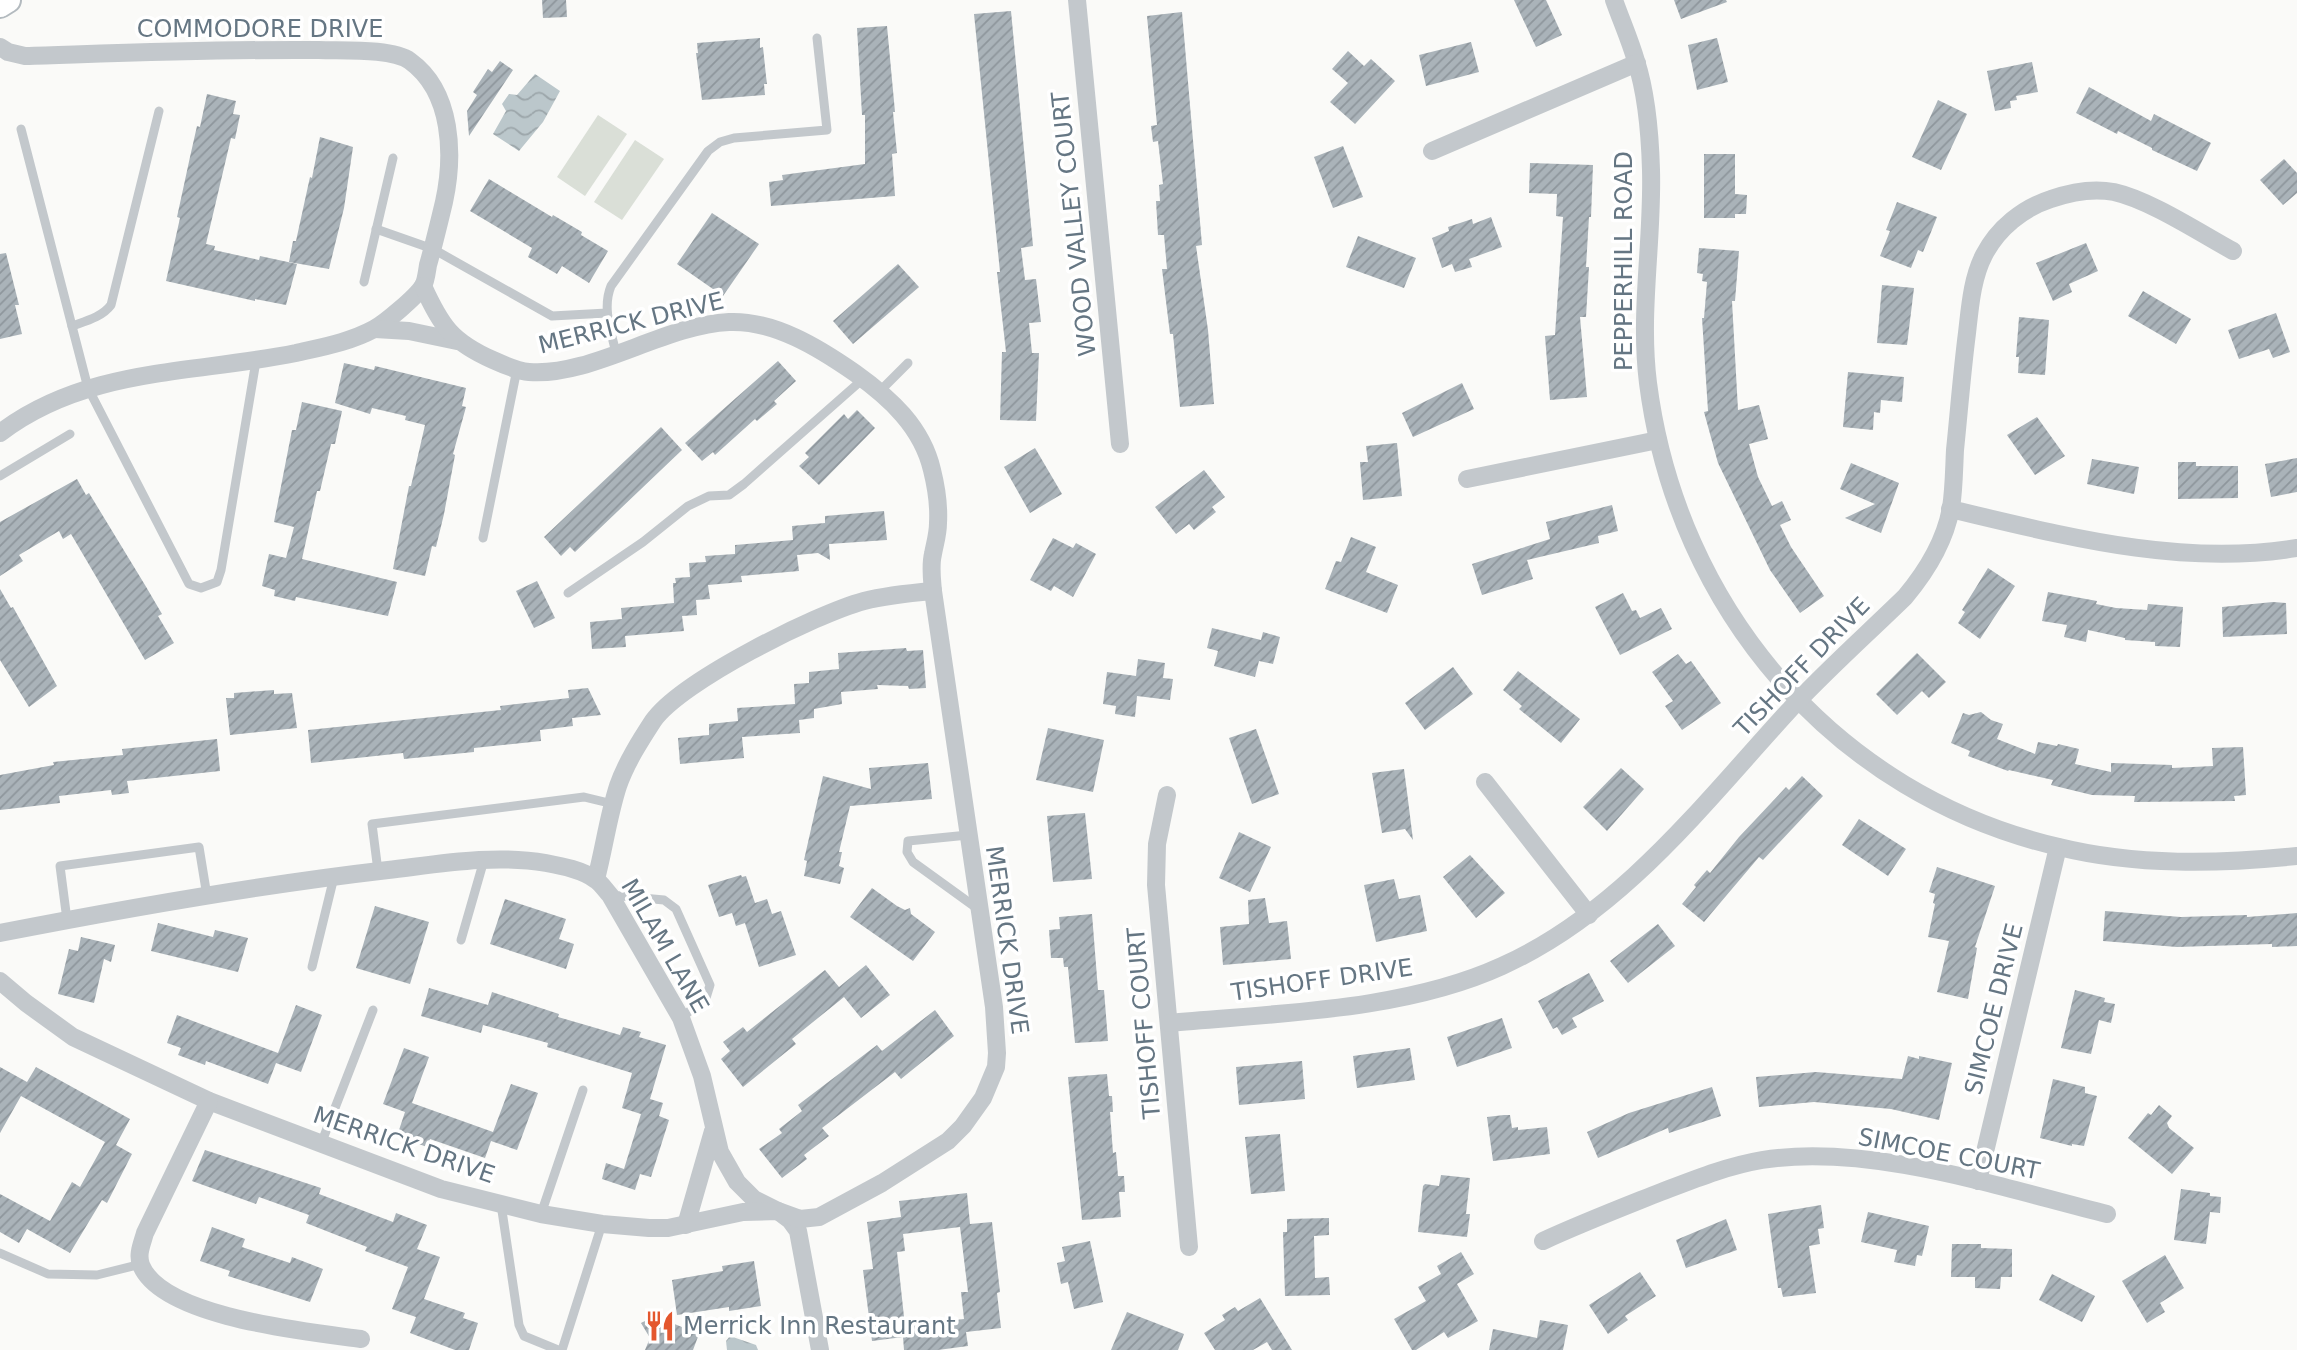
<svg xmlns="http://www.w3.org/2000/svg" width="2297" height="1350" font-family="'DejaVu Sans',sans-serif">
<defs>
<pattern id="water-waves" width="16" height="10" patternUnits="userSpaceOnUse" patternTransform="scale(1.75)"><rect width="16" height="10" fill="#bbc7cb"/><path d="M0 5q4-4 8 0t8 0" fill="none" stroke="#9ca6aa"/></pattern>
<pattern id="building-hatch" width="6" height="6" patternUnits="userSpaceOnUse" patternTransform="scale(1.75)"><rect width="6" height="6" fill="#aab3b9"/><path d="M-1 1l2-2M0 6l6-6M5 7l2-2" fill="none" stroke="#8e969c"/></pattern>
</defs>
<rect width="100%" height="100%" fill="#fafaf8"/>
<g fill="#dadfd7">
<polygon points="598,115 627,134 585,196 557,177"/>
<polygon points="635,140 664,159 622,220 594,202"/>
</g>
<g fill="url(#water-waves)">
<polygon points="535,74 560,91 543,122 519,151 493,134 506,111 502,104 509,94 517,95"/>
<polygon points="730,1336 756,1345 758,1350 727,1350 726,1341"/>
</g>
<g fill="url(#building-hatch)" fill-rule="evenodd">
<polygon points="542,0 566,0 567,17 543,18"/>
<polygon points="1514,0 1546,0 1562,35 1536,47"/>
<polygon points="1674,0 1726,0 1727,2 1681,19"/>
<polygon points="1011,11 1033,246 1021,248 1025,280 1036,279 1041,322 1029,323 1032,353 1039,353 1036,421 1000,420 1002,352 1006,352 997,272 1000,272 974,14"/>
<polygon points="1182,12 1202,245 1196,246 1208,330 1214,404 1180,407 1173,334 1170,334 1162,269 1167,269 1164,235 1158,235 1156,201 1160,201 1159,185 1163,184 1158,141 1153,142 1151,126 1157,125 1147,16"/>
<polygon points="887,26 895,112 893,112 897,153 892,154 895,196 771,206 769,182 783,180 782,175 865,164 865,115 862,115 857,28"/>
<polygon points="760,38 760,48 763,47 766,76 767,84 764,84 765,95 702,100 696,53 698,53 697,43"/>
<polygon points="1717,38 1728,82 1697,90 1688,45"/>
<polygon points="1471,42 1479,72 1426,86 1419,55"/>
<polygon points="1348,51 1364,66 1371,59 1395,81 1355,124 1330,102 1348,83 1332,69"/>
<polygon points="500,61 513,70 469,136 467,111 477,95 473,92 488,69 492,72"/>
<polygon points="2032,62 2038,92 2016,96 2017,100 2010,101 2011,108 1995,111 1987,71"/>
<polygon points="2089,87 2151,121 2154,114 2211,143 2197,171 2152,150 2152,148 2118,131 2117,134 2076,113"/>
<polygon points="207,94 236,101 233,114 240,115 235,139 231,138 206,244 215,246 214,250 259,260 260,256 297,264 286,305 255,299 255,301 166,281 180,218 177,217 190,157 197,126 200,127"/>
<polygon points="1938,100 1967,114 1941,170 1912,157"/>
<polygon points="320,137 353,147 344,208 329,269 289,262 293,241 296,241 310,177 312,178"/>
<polygon points="1343,146 1363,197 1333,208 1314,157"/>
<polygon points="1704,154 1735,154 1735,194 1747,195 1746,214 1735,214 1735,218 1704,218"/>
<polygon points="2284,159 2297,173 2297,193 2283,205 2260,180"/>
<polygon points="1530,163 1593,165 1591,217 1589,217 1586,267 1589,267 1586,317 1580,317 1587,397 1550,400 1545,336 1555,335 1563,217 1556,216 1557,194 1529,193"/>
<polygon points="489,179 552,217 553,215 582,232 581,235 608,251 589,283 562,266 557,274 528,257 532,248 470,211"/>
<polygon points="1897,202 1937,217 1923,252 1918,250 1911,268 1880,256 1890,231 1886,230"/>
<polygon points="712,213 759,244 723,296 677,264"/>
<polygon points="1491,217 1502,247 1469,259 1472,267 1455,272 1452,264 1442,268 1432,238 1449,231 1448,227 1472,219 1473,224"/>
<polygon points="1358,236 1416,258 1404,288 1346,267"/>
<polygon points="2086,243 2098,271 2069,284 2072,292 2053,301 2036,263"/>
<polygon points="1699,248 1739,251 1735,301 1732,301 1738,410 1759,405 1768,439 1749,444 1758,477 1772,506 1782,501 1791,520 1780,525 1791,547 1824,596 1800,613 1770,570 1718,463 1704,412 1708,411 1702,318 1704,318 1707,282 1702,281 1703,274 1697,273"/>
<polygon points="6,253 19,305 15,305 22,334 0,339 0,254"/>
<polygon points="898,264 919,287 853,344 833,321"/>
<polygon points="1882,285 1914,288 1907,345 1877,343"/>
<polygon points="2143,291 2191,319 2176,344 2128,316"/>
<polygon points="2276,313 2290,352 2273,358 2269,349 2239,359 2228,330"/>
<polygon points="2019,317 2049,320 2045,375 2018,373 2019,357 2016,357"/>
<polygon points="778,361 796,381 774,401 777,404 757,421 755,419 715,455 713,452 702,461 685,443"/>
<polygon points="344,363 374,370 375,366 466,388 462,406 466,407 453,454 455,455 444,514 436,547 432,546 425,576 393,569 409,486 411,486 425,425 405,420 406,416 372,408 370,414 335,403"/>
<polygon points="1848,372 1904,377 1902,402 1881,400 1880,413 1874,412 1873,430 1843,427"/>
<polygon points="1462,383 1474,409 1413,437 1402,413"/>
<polygon points="302,402 342,411 335,444 331,444 320,491 317,491 302,559 397,582 388,616 296,597 295,601 274,596 275,590 262,586 269,554 286,558 294,527 274,522 292,430 296,430"/>
<polygon points="857,410 875,428 819,485 799,466 809,457 805,453 844,414 848,419"/>
<polygon points="2037,417 2065,456 2035,475 2007,435"/>
<polygon points="661,427 682,450 575,552 570,547 561,556 544,537"/>
<polygon points="1397,443 1402,496 1363,500 1360,462 1368,462 1366,446"/>
<polygon points="1035,448 1062,494 1030,513 1004,467"/>
<polygon points="2297,458 2297,492 2271,497 2265,464"/>
<polygon points="2092,459 2139,467 2134,494 2087,484"/>
<polygon points="2178,462 2196,462 2196,466 2238,466 2238,498 2178,499"/>
<polygon points="1851,463 1899,483 1881,533 1845,518 1875,504 1840,489"/>
<polygon points="1204,470 1225,497 1212,507 1216,512 1194,530 1189,524 1176,534 1155,507"/>
<polygon points="77,479 86,495 89,493 145,585 162,614 158,616 174,643 145,660 71,534 63,539 59,531 19,555 23,561 0,576 0,522"/>
<polygon points="1612,505 1618,531 1598,536 1599,543 1527,560 1533,579 1482,595 1472,564 1550,539 1546,522"/>
<polygon points="884,511 887,540 829,544 830,560 818,553 797,555 799,571 741,576 742,582 708,585 710,599 696,600 697,615 682,616 684,631 625,636 626,647 592,649 590,622 622,619 621,608 674,603 673,583 676,583 675,578 690,577 689,563 706,562 705,556 735,554 735,545 793,540 792,526 825,523 825,516"/>
<polygon points="1351,537 1376,547 1366,572 1398,585 1387,613 1325,589 1336,561 1341,562"/>
<polygon points="1053,538 1073,548 1076,543 1096,554 1073,597 1054,586 1051,591 1030,580"/>
<polygon points="1988,568 2015,586 1980,639 1958,623 1965,612 1962,610"/>
<polygon points="537,581 555,618 534,628 516,591"/>
<polygon points="0,589 11,608 13,607 57,686 29,707 0,660"/>
<polygon points="2048,592 2097,601 2096,604 2116,608 2147,610 2148,604 2183,607 2180,647 2155,646 2155,642 2125,640 2125,638 2088,630 2086,642 2064,637 2067,625 2042,621"/>
<polygon points="1623,593 1632,611 1636,610 1640,618 1661,608 1672,629 1620,655 1595,607"/>
<polygon points="2273,602 2286,603 2287,634 2223,637 2222,607"/>
<polygon points="1212,628 1261,640 1263,632 1280,637 1273,664 1259,661 1255,677 1214,666 1218,651 1207,648"/>
<polygon points="906,648 907,651 923,650 926,688 909,689 908,686 877,685 878,689 841,692 842,704 814,709 814,718 799,720 800,733 742,737 744,758 680,764 678,738 709,735 709,724 738,721 737,708 795,704 794,684 809,683 809,672 839,669 838,653"/>
<polygon points="1917,653 1946,682 1929,698 1922,691 1897,715 1876,694"/>
<polygon points="1678,654 1686,664 1691,661 1721,703 1682,730 1665,706 1673,701 1652,672"/>
<polygon points="1138,659 1165,663 1163,678 1173,679 1170,700 1137,696 1135,717 1115,714 1116,706 1103,704 1107,672 1136,676"/>
<polygon points="1453,667 1473,694 1425,730 1405,703"/>
<polygon points="1518,671 1580,719 1561,743 1519,709 1522,706 1503,690"/>
<polygon points="588,688 601,715 572,718 573,726 540,730 541,741 474,748 474,752 404,759 403,753 311,763 308,730 501,710 500,706 569,698 568,690"/>
<polygon points="274,690 274,694 292,693 297,728 230,735 226,698 234,698 234,693"/>
<polygon points="1981,712 1991,720 2003,724 1997,739 2035,754 2038,742 2057,746 2058,744 2079,749 2075,764 2111,772 2111,763 2172,765 2172,768 2213,766 2212,748 2243,747 2246,795 2234,796 2235,801 2134,802 2135,796 2092,795 2051,785 2053,780 2009,770 2008,771 1968,756 1970,751 1951,743 1963,713 1969,715"/>
<polygon points="1048,728 1104,740 1093,792 1036,780"/>
<polygon points="1256,729 1279,794 1252,804 1229,738"/>
<polygon points="217,739 220,771 127,781 129,793 112,795 111,790 59,796 60,803 0,810 0,775 54,765 53,762 123,755 122,749"/>
<polygon points="928,763 932,799 850,806 839,852 842,852 839,866 844,868 840,884 804,876 807,861 804,860 823,776 871,789 869,768"/>
<polygon points="1621,768 1644,789 1607,831 1583,807"/>
<polygon points="1404,769 1407,792 1413,840 1405,829 1382,833 1372,773"/>
<polygon points="1802,776 1823,796 1763,860 1759,857 1704,922 1682,904 1696,887 1694,885 1707,870 1710,873 1739,837 1786,787 1789,790"/>
<polygon points="1085,813 1092,879 1053,882 1047,816"/>
<polygon points="1859,819 1906,849 1888,876 1842,845"/>
<polygon points="1239,832 1271,847 1250,892 1219,878"/>
<polygon points="1470,855 1505,893 1476,918 1443,877"/>
<polygon points="1937,867 1995,886 1975,947 1977,948 1968,999 1937,992 1949,941 1928,937 1935,904 1933,903 1935,894 1929,892"/>
<polygon points="741,875 742,877 746,876 755,903 767,899 772,914 781,911 796,955 759,967 745,923 736,926 732,913 719,917 708,885"/>
<polygon points="1394,879 1399,899 1420,895 1427,931 1376,942 1364,885"/>
<polygon points="872,888 897,906 905,910 910,908 911,914 935,932 913,961 850,917"/>
<polygon points="1265,898 1269,923 1287,921 1291,959 1223,965 1220,927 1249,924 1248,900"/>
<polygon points="505,899 566,919 559,939 574,944 566,969 490,944"/>
<polygon points="375,906 429,922 410,984 356,968"/>
<polygon points="2105,911 2181,917 2247,915 2247,917 2297,913 2297,946 2272,947 2272,944 2177,947 2103,941"/>
<polygon points="1092,914 1098,990 1104,990 1108,1041 1075,1043 1068,967 1064,967 1063,958 1051,958 1049,930 1060,929 1059,917"/>
<polygon points="158,923 213,937 215,930 248,938 238,972 151,951"/>
<polygon points="1658,924 1675,946 1628,983 1610,961"/>
<polygon points="81,937 115,945 111,962 104,959 94,1003 58,994 69,949 78,951"/>
<polygon points="866,965 890,995 861,1018 844,997 792,1039 796,1044 743,1087 721,1059 730,1051 723,1042 743,1027 747,1032 825,970 839,987"/>
<polygon points="1589,973 1604,1001 1572,1018 1577,1027 1562,1035 1557,1027 1553,1029 1538,1001"/>
<polygon points="429,988 488,1005 492,992 559,1014 558,1017 620,1035 623,1027 641,1032 639,1037 666,1045 650,1099 663,1103 659,1116 669,1120 651,1177 640,1174 635,1190 602,1179 606,1163 624,1169 641,1114 622,1108 632,1073 547,1047 548,1043 483,1025 481,1033 421,1016"/>
<polygon points="2075,990 2105,998 2104,1002 2115,1004 2111,1023 2099,1020 2091,1054 2061,1048"/>
<polygon points="296,1005 322,1015 301,1072 276,1063 268,1084 206,1061 205,1065 178,1055 181,1048 167,1043 177,1015 278,1053"/>
<polygon points="935,1010 954,1036 901,1079 895,1072 822,1128 829,1136 804,1155 807,1159 782,1178 759,1149 782,1133 779,1129 802,1111 798,1105 877,1045 882,1051"/>
<polygon points="1502,1018 1512,1048 1457,1067 1447,1037"/>
<polygon points="404,1048 429,1057 412,1103 493,1132 511,1084 538,1093 517,1150 491,1141 485,1158 430,1139 427,1147 397,1136 405,1112 383,1104"/>
<polygon points="1410,1048 1415,1080 1357,1088 1353,1056"/>
<polygon points="1908,1056 1919,1059 1919,1056 1952,1063 1939,1120 1891,1109 1814,1102 1759,1107 1756,1077 1816,1072 1902,1079"/>
<polygon points="1302,1061 1305,1099 1239,1105 1236,1067"/>
<polygon points="0,1067 27,1082 36,1067 130,1119 116,1145 132,1154 107,1203 102,1200 70,1253 27,1229 19,1243 0,1232 0,1194 50,1221 72,1182 80,1187 105,1142 21,1096 0,1133"/>
<polygon points="1107,1074 1109,1096 1112,1096 1113,1112 1110,1112 1113,1153 1116,1152 1118,1176 1124,1176 1125,1192 1119,1192 1121,1217 1082,1220 1068,1077"/>
<polygon points="2053,1079 2085,1087 2085,1093 2097,1096 2084,1146 2072,1144 2072,1146 2040,1138"/>
<polygon points="1712,1087 1721,1116 1669,1133 1668,1128 1598,1158 1587,1132 1629,1113"/>
<polygon points="2159,1105 2172,1116 2167,1123 2169,1128 2194,1148 2172,1174 2128,1138 2148,1113 2151,1115"/>
<polygon points="1504,1115 1510,1115 1512,1128 1518,1127 1518,1130 1547,1127 1550,1154 1493,1161 1487,1117"/>
<polygon points="1280,1134 1285,1191 1251,1194 1245,1137"/>
<polygon points="205,1150 321,1188 319,1194 393,1222 396,1213 427,1225 417,1249 440,1257 424,1299 465,1313 463,1318 478,1323 469,1350 455,1350 410,1333 416,1317 392,1309 408,1267 365,1251 367,1247 306,1223 309,1215 259,1197 256,1204 192,1181"/>
<polygon points="1441,1175 1470,1178 1466,1214 1470,1214 1467,1237 1418,1232 1423,1186 1425,1184 1439,1186"/>
<polygon points="2181,1189 2210,1193 2210,1196 2221,1197 2220,1213 2210,1212 2206,1244 2174,1240"/>
<path d="M967 1193 970 1224 992 1222 1000 1292 997 1293 1001 1328 966 1332 968 1346 938 1350H904L903 1337 872 1341 863 1270 873 1269 867 1222 901 1217 899 1201ZM960 1227 968 1292H961L964 1319 905 1326 897 1252 905 1251 903 1234Z"/>
<polygon points="1821,1205 1824,1228 1818,1229 1820,1244 1809,1246 1816,1293 1783,1297 1781,1288 1778,1288 1768,1214"/>
<polygon points="1868,1212 1929,1226 1922,1256 1917,1255 1915,1266 1894,1262 1897,1250 1861,1242"/>
<polygon points="1329,1218 1329,1235 1314,1236 1315,1278 1329,1277 1330,1295 1285,1296 1283,1232 1287,1232 1287,1219"/>
<polygon points="1726,1219 1737,1250 1686,1268 1676,1240"/>
<polygon points="212,1227 245,1239 242,1247 290,1263 292,1257 323,1269 310,1302 228,1276 230,1271 200,1261"/>
<polygon points="1090,1241 1103,1302 1074,1309 1068,1282 1061,1284 1057,1263 1065,1261 1062,1247"/>
<polygon points="1952,1244 1981,1244 1981,1248 2012,1249 2012,1277 2001,1277 2000,1289 1975,1288 1975,1277 1951,1277"/>
<polygon points="1461,1252 1474,1274 1457,1284 1478,1321 1448,1338 1444,1332 1416,1350 1412,1350 1394,1319 1426,1301 1418,1287 1441,1274 1437,1266"/>
<polygon points="2165,1255 2184,1288 2160,1303 2165,1312 2147,1323 2122,1281"/>
<polygon points="754,1261 761,1306 729,1311 729,1307 677,1315 672,1280 723,1271 722,1266"/>
<polygon points="1640,1272 1656,1296 1625,1316 1628,1320 1608,1334 1589,1305"/>
<polygon points="2052,1274 2095,1296 2082,1322 2039,1300"/>
<polygon points="1260,1298 1292,1350 1272,1350 1267,1342 1253,1350 1215,1350 1204,1333 1225,1320 1222,1315 1235,1307 1238,1311"/>
<polygon points="1127,1312 1184,1334 1178,1350 1111,1350"/>
<polygon points="655,1316 699,1334 693,1350 645,1350 650,1338 641,1323"/>
<polygon points="1540,1320 1568,1325 1563,1350 1489,1350 1493,1329 1537,1338"/>
</g>
<g fill="none" stroke-linecap="round" stroke-linejoin="round">
<g stroke="#b3babf" stroke-width="28">
<polyline id="secondary" points="0,5 8,0"/>
</g>
<g stroke="#c3c8cc" stroke-width="9">
<polyline points="21,129 88,388 189,584 201,588 217,582 221,570 256,361"/>
<polyline points="376,229 433,249 552,316 607,313"/>
<polyline points="364,282 393,158"/>
<path d="M72 326C86 321 102 317 111 305L159 111"/>
<path d="M616 353C611 331 602 308 611 286L708 151 720 142 734 138 827 130 817 38"/>
<polyline points="879,392 908,363"/>
<polyline points="0,476 70,434"/>
<polyline points="483,538 517,369"/>
<polyline points="568,593 643,542 688,506 709,496 729,495 744,484 863,379"/>
<polyline points="968,835 908,841 907,852 913,862 978,909"/>
<polyline points="378,871 372,824 584,797 613,804"/>
<polyline points="610,895 664,900 676,909 710,985 706,998 681,1018"/>
<polyline points="67,920 60,866 199,847 207,896"/>
<polyline points="461,940 484,860"/>
<polyline points="312,967 334,877"/>
<polyline points="321,1144 373,1010"/>
<polyline points="501,1204 519,1325 524,1336 558,1350"/>
<polyline points="541,1214 583,1090"/>
<polyline points="0,1253 48,1274 97,1275 141,1264"/>
<polyline points="562,1350 602,1224"/>
</g>
<g stroke="#c3c8cc" stroke-width="18">
<polyline points="1077,0 1120,444"/>
<path d="M1614 0C1621 20 1630 40 1636 61 1647 95 1650 134 1651 170 1653 241 1639 312 1648 383 1677 609 1835 795 2059 847 2136 866 2219 864 2297 856"/>
<path d="M0 47 8 52 25 56C123 53 221 49 319 50 342 51 392 48 410 61 453 92 454 156 444 202 439 223 434 244 428 265 427 271 426 281 423 286 416 297 385 323 374 329 350 342 322 347 296 353 194 374 86 367 0 433"/>
<polyline points="1432,151 1637,63"/>
<polyline points="375,329 409,331 457,341"/>
<polyline points="1467,479 1658,440"/>
<path d="M1950 509C2065 536 2179 567 2297 548"/>
<polyline points="1485,782 1589,915"/>
<polyline points="1167,795 1157,844 1156,885 1189,1247"/>
<path d="M596 879C604 849 608 817 618 786 626 763 640 741 653 721 681 681 816 614 864 601 887 595 910 593 933 591"/>
<path d="M0 933C128 908 258 885 388 870 439 864 494 854 546 863 562 866 583 870 596 880 601 883 606 891 610 895L681 1018 702 1076 720 1152 737 1182 754 1199 778 1211 790 1220 798 1231 820 1350"/>
<path d="M0 981 26 1003 73 1037 209 1101 441 1189 541 1214 602 1224 649 1228H668L743 1212 778 1211 800 1219 819 1217 882 1183 948 1141 963 1126 983 1098 996 1067 997 1053 994 1007 933 591C932 579 930 566 933 554 935 543 938 534 938 523 939 506 936 486 932 470 922 427 890 398 855 373 819 348 774 320 729 322 664 325 591 377 529 372 517 371 504 365 493 360 452 342 441 326 423 286"/>
<path d="M1169 1023C1276 1013 1404 1011 1502 966 1624 911 1706 800 1795 704 1830 667 1868 633 1905 597 1926 572 1945 541 1951 508 1954 489 1954 469 1955 450 1959 411 1962 372 1967 333 1970 307 1972 278 1984 255 1998 228 2023 208 2051 199 2071 192 2093 188 2114 192 2150 200 2200 233 2233 251"/>
<path d="M209 1101 145 1233C142 1244 137 1254 141 1265 162 1318 311 1332 361 1339"/>
<polyline points="1978,1181 2058,847"/>
<polyline points="686,1225 713,1131"/>
<path d="M1543 1241C1582 1223 1621 1208 1661 1192 1695 1179 1727 1166 1762 1160 1870 1143 2002 1188 2107 1214"/>
</g>
<use href="#secondary" stroke="#fff" stroke-width="24"/>
</g>
<defs>
<g id="restaurant-bare" transform="scale(2.415)"><path d="M-5-6h1v4h1v-4h1v4h1v-4h1v5L-1.5 .5V6h-2V.5L-5-1ZM5-6V6H3V1.5H1.5Q1.5-4 5-6Z" fill="#e4572e" stroke="#fff" stroke-width="2.5" paint-order="stroke"/></g>
</defs>
<g fill-rule="evenodd">
<use href="#restaurant-bare" x="660" y="1326"/>
</g>
<g text-anchor="middle" dominant-baseline="central" stroke-width="7" stroke-linejoin="round" paint-order="stroke">
<g font-size="24" fill="#657683" stroke="#fff">
<text x="260" y="29">COMMODORE DRIVE</text>
<text transform="translate(1074 224) rotate(-96)">WOOD VALLEY COURT</text>
<text transform="translate(1624 261) rotate(-90)">PEPPERHILL ROAD</text>
<text transform="translate(631 323) rotate(-14)">MERRICK DRIVE</text>
<text transform="translate(1802 667) rotate(-46)">TISHOFF DRIVE</text>
<text transform="translate(1007 940) rotate(82)">MERRICK DRIVE</text>
<text transform="translate(665 946) rotate(60)">MILAM LANE</text>
<text transform="translate(1322 980) rotate(-8)">TISHOFF DRIVE</text>
<text transform="translate(1994 1009) rotate(-76)">SIMCOE DRIVE</text>
<text transform="translate(1144 1023) rotate(-95)">TISHOFF COURT</text>
<text transform="translate(404 1145) rotate(19)">MERRICK DRIVE</text>
<text transform="translate(1949 1154) rotate(11)">SIMCOE COURT</text>
</g>
<g font-size="24" fill="#657683" stroke="#fff" text-anchor="start">
<text x="683" y="1326">Merrick Inn Restaurant</text>
</g>
</g>
</svg>
